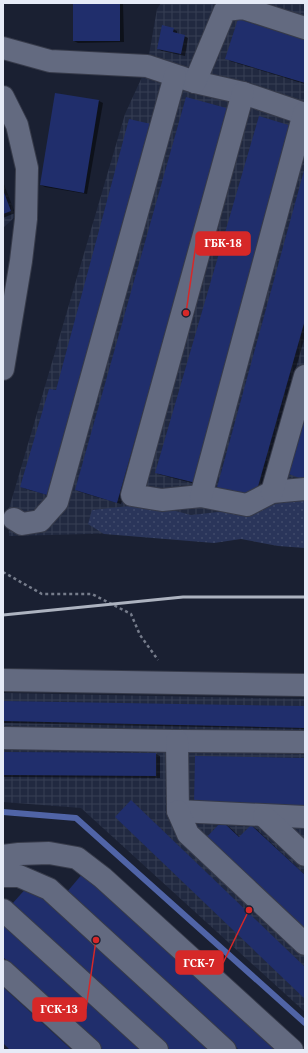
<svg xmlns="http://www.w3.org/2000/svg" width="308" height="1053" font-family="'Noto Serif',serif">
<defs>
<pattern id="industrial-grid" width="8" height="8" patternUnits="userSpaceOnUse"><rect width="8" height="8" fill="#212940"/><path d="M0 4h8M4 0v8" fill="none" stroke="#363e53"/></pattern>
<pattern id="green-dots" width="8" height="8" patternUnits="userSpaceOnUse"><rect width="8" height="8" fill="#2a355a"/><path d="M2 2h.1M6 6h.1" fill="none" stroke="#3f496a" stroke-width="1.8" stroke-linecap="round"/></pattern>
</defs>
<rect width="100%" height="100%" fill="#1a2032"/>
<g fill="url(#industrial-grid)">
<polygon points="161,3 305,3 305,512 127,533 9,536 8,512 125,114 147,66 157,9"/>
<polygon points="3,183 16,216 3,228"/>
<polygon points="3,693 305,699 305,1012 81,808 3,802"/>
</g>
<polygon fill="url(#green-dots)" points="291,500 305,500 305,548 278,546 241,539 214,543 104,534 88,524 92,510 130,506 153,505 191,515 264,507"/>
<g fill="#0007">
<polygon points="74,3 123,3 124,42 78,43 74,41"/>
<polygon points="173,29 177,31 177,34 184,36 188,38 185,56 162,51 158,49"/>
<polygon points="305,41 305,84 230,61 226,58"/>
<polygon points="56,94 99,101 103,103 87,194 45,187 41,185"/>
<polygon points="233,113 121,504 80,492 76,490"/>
<polygon points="155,127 51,496 26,489 22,487 56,391"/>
<polygon points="299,130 200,485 161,475 157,473"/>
<polygon points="305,169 305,336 261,492 244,499"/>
<polygon points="3,182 15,213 3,218"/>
<polygon points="3,702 305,707 305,729 3,723"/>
<polygon points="3,753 156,754 160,756 160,778 3,777"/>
<polygon points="222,822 226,824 240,837 251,826 255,828 305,875 305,931"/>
<polygon points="83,875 276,1050 240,1050"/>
<polygon points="3,987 72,1050 12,1050 3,1042"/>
</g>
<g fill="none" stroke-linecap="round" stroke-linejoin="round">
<polyline stroke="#5064a7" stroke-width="6" points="3,812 76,818 305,1023"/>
</g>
<g fill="#202e6c">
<rect x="73" y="3" width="47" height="38"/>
<polygon points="238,19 305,40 305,83 225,59"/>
<polygon points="162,25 174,28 173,32 185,35 181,54 157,49"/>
<polygon points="55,93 99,100 84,193 40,185"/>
<polygon points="186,97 230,109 117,503 75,490"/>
<polygon points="259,116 295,127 196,483 155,473"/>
<polygon points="129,119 151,124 47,495 20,487 49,389 56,390"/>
<polygon points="305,167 305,320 257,490 240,497 216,491"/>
<polygon points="3,190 11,211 3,214"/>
<polygon points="305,410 305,480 286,473"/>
<polygon points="3,701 305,706 305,728 3,721"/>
<polygon points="3,752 156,753 156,776 3,775"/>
<polygon points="195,756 305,758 305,808 194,806"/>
<polygon points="131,800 305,967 305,999 115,817"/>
<polygon points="222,821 239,837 251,825 305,875 305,932 205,839"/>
<polygon points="83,873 275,1050 239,1050 67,892"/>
<polygon points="29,885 209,1050 170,1050 12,904"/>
<polygon points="3,922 142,1050 103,1050 3,957"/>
<polygon points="3,987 72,1050 10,1050 3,1043"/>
</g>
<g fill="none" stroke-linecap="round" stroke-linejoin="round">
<g stroke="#373b4a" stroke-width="24">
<g id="minor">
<polyline points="3,48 50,61 147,66 195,82 243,93 305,114"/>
<polyline points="195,82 225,10 243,8 305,28"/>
<polyline points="243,93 132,495 162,500 201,496 247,505 272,492 305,489"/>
<polyline points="3,97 17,125 27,168 26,219 21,261 3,369"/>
<polyline points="272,492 305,376"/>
<polyline points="201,496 304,113"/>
<polyline points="14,519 22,524 40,521 57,502 175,76"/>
<polyline points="3,680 305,685"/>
<polyline points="3,738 177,741 305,742"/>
<polyline points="177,741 178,811 305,817"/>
<polyline points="178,811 188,834 305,944"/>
<polyline points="264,816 305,855"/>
<polyline points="3,856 19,854 49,853 77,858 103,878 292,1050"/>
<polyline points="3,876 19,876 49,889 225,1050"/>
<polyline points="3,910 157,1050"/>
<polyline points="3,971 90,1050"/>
</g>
</g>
<polyline stroke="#767c8b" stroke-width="2.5" stroke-dasharray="3 3" stroke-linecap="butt" points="3,572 42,594 92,594 131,614 140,635 158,660"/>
<use href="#minor" stroke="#636a80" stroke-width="22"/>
<polyline stroke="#adb3c0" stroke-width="3" points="3,615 183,597 305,597"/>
</g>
<path fill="none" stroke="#d62828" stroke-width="1.5" d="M186 313L196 244M249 910L223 963M96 940L86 1009"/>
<g fill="#d62828" stroke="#1a2032" stroke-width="1.5">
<circle cx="186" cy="313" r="4"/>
<circle cx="249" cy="910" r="4"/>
<circle cx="96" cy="940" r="4"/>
</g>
<g fill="#d62828" stroke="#d62828" stroke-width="1.5">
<rect x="196" y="232" width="54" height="23" rx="4"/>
<rect x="176" y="951" width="47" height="23" rx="4"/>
<rect x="33" y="998" width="53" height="23" rx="4"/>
</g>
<g font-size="11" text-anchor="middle" font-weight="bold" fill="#fff">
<text x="223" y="247">ГБК-18</text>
<text x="199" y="967">ГСК-7</text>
<text x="59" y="1013">ГСК-13</text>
</g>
<rect width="308" height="1053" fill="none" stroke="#e6ebf7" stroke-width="8"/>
</svg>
